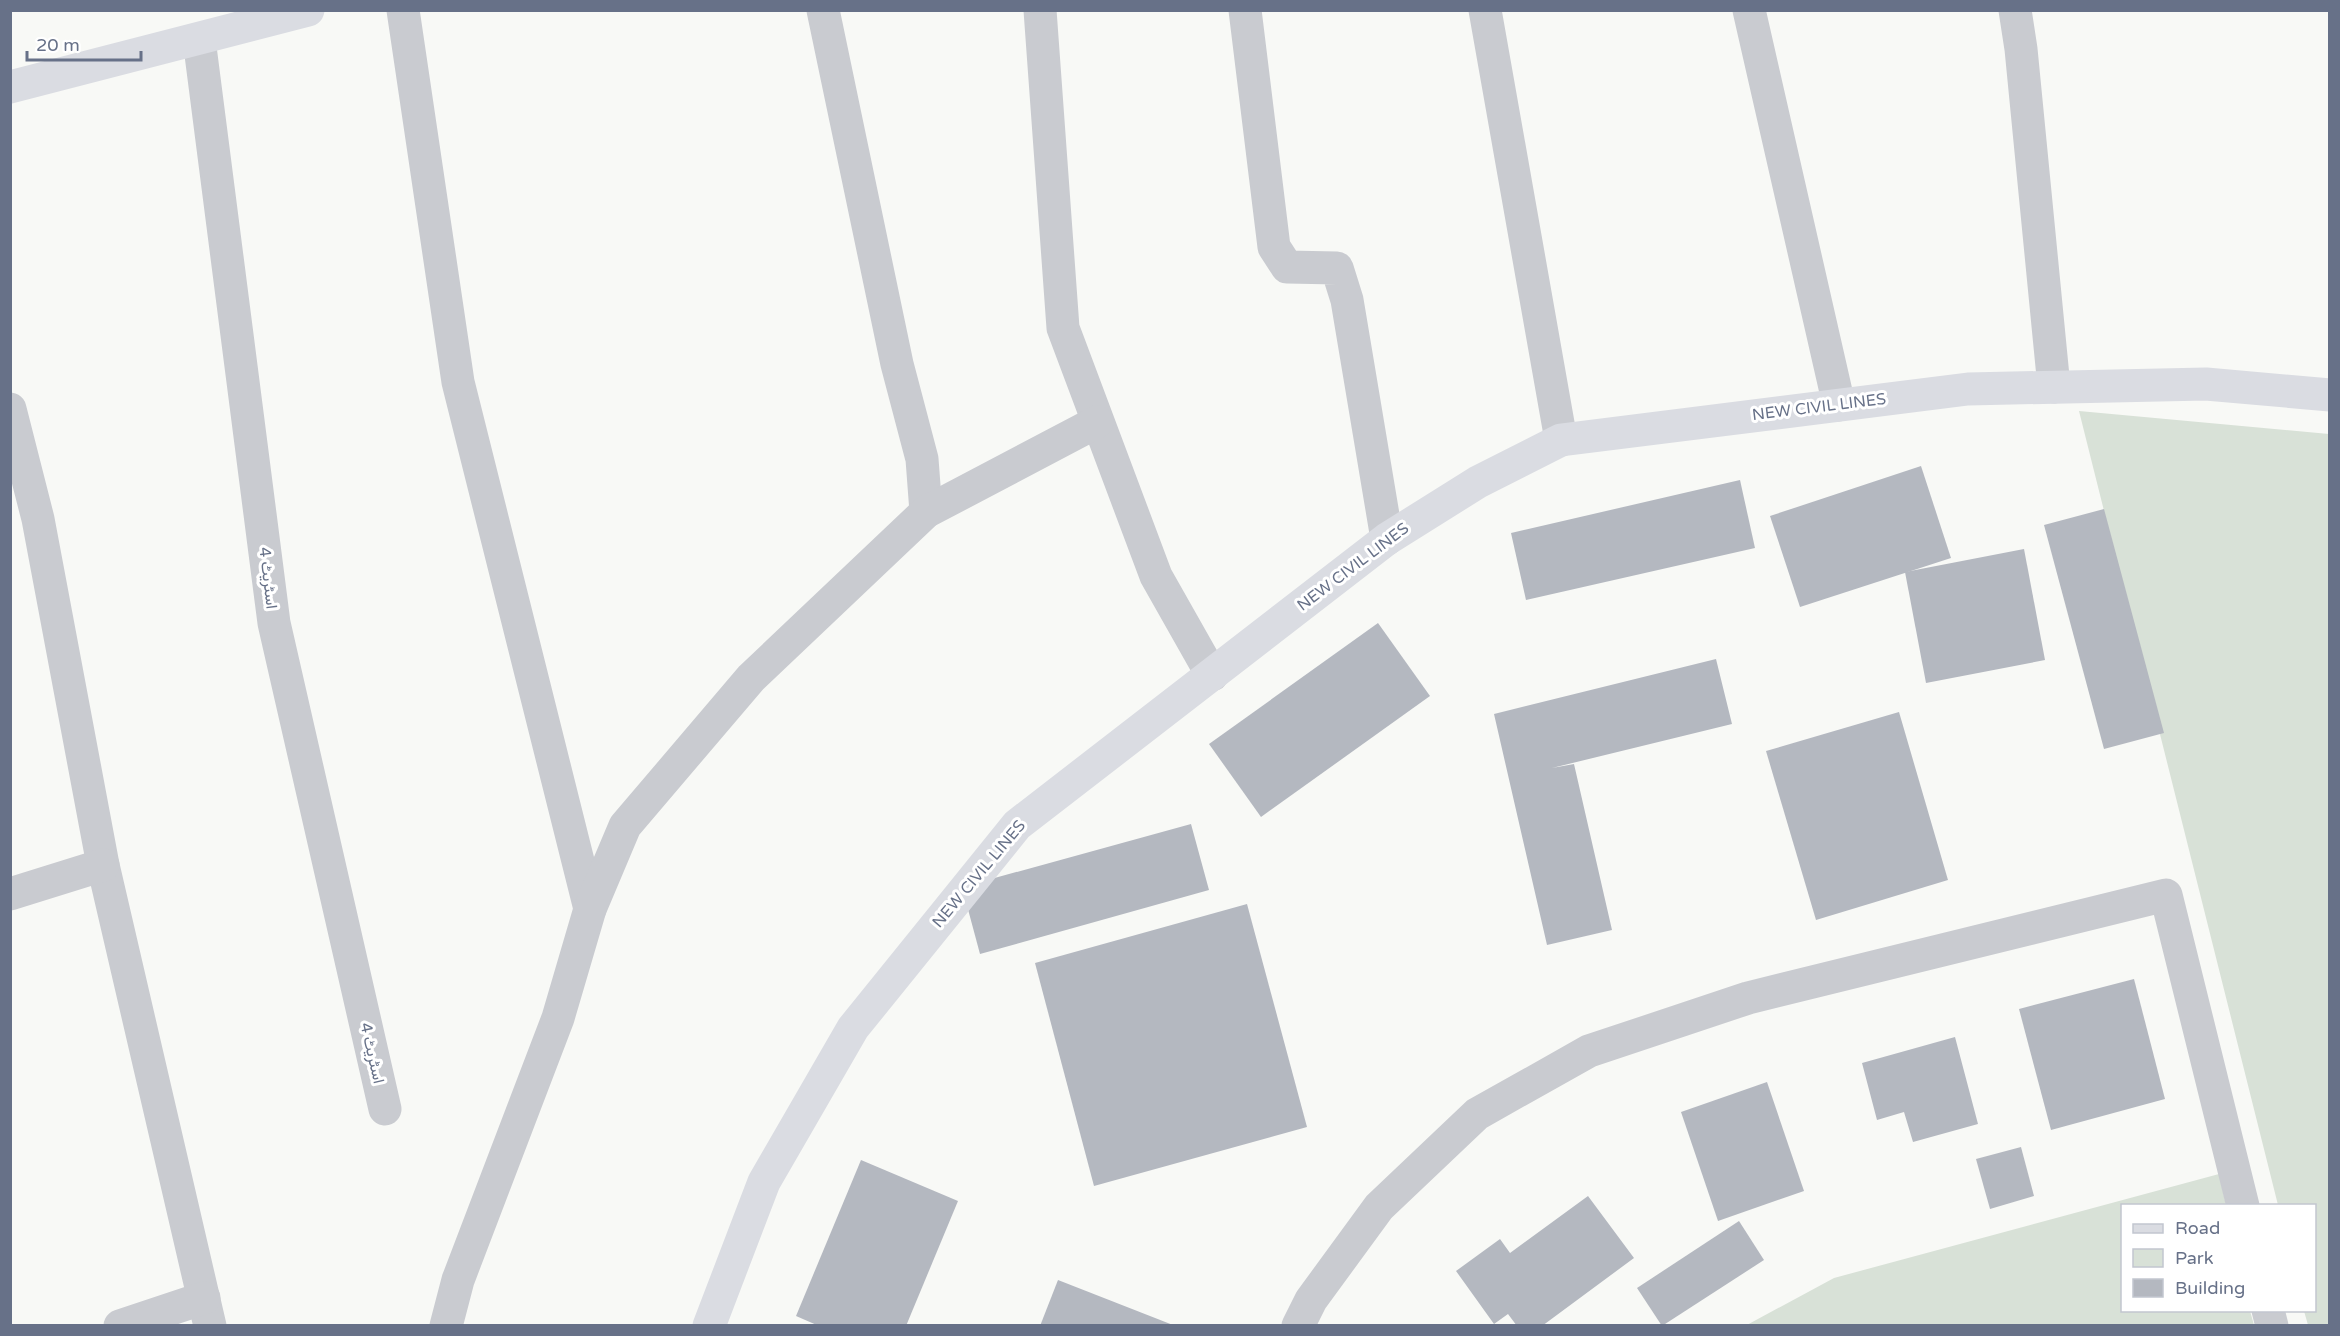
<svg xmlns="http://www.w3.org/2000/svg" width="2340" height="1336" font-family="'Varela Round',Vazirmatn,sans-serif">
<rect width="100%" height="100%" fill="#f8f9f6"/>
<g fill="#d8e1d7">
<polygon points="2079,411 2329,434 2329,1325 2308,1325 2304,1311 2314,1310 2314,1206 2278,1205"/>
<polygon points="2219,1174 2226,1205 2122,1206 2122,1310 2250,1311 2254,1325 1745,1326 1834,1278"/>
</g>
<g fill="#b4b8c0">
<polygon points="1921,466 1951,558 1800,607 1770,516"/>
<polygon points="1740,480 1755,548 1526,600 1511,533"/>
<polygon points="2104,509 2164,733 2104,749 2044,525"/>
<polygon points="2024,549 2045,660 1926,683 1905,572"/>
<polygon points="1378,623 1430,696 1261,817 1209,744"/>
<polygon points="1716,659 1732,724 1552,768 1574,764 1612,930 1547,945 1494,714"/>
<polygon points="1899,712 1948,880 1816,920 1766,751"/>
<polygon points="1191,824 1209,890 980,954 962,887"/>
<polygon points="1247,904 1307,1127 1094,1186 1035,963"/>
<polygon points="2134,979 2165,1099 2051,1130 2019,1009"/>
<polygon points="1955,1037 1978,1124 1913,1142 1904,1112 1877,1120 1862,1063"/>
<polygon points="1767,1082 1804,1191 1718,1221 1681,1112"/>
<polygon points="2021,1147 2034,1196 1990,1209 1976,1159"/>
<polygon points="861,1160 958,1201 906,1326 819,1326 796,1316"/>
<polygon points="1588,1196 1634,1258 1542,1326 1517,1326 1508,1314 1494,1324 1456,1271 1500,1239 1510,1253"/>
<polygon points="1739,1221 1764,1260 1662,1326 1637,1288"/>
<polygon points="1058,1280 1173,1325 1173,1326 1040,1326"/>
</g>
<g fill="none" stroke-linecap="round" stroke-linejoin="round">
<g stroke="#c9cbd0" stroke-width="33">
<polyline points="403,10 458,382 590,909"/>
<polyline points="823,10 897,364 922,459 926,512"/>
<polyline points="1040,10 1063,328 1156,576 1212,675"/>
<polyline points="1245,10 1274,247 1287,267 1337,268 1347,300 1387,539"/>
<polyline points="1485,10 1561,440"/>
<polyline points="1749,10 1839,405"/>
<polyline points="2015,10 2021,49 2054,387"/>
<polyline points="199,39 274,623 385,1109"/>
<polyline points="10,409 38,519 103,865 210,1326"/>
<polyline points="10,894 103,865"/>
<polyline points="2268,1310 2272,1326"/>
<polyline points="120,1326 204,1298"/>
<polyline points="446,1326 458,1280 558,1018 590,909 625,826 751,678 926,512 1097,422"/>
<polyline points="1298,1326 1311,1300 1379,1207 1477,1114 1589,1051 1748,998 2166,895 2243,1206"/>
</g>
<g stroke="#dadce2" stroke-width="33">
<polyline points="10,87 308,10"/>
<polyline points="709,1326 764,1182 853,1028 1017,825 1387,539 1478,482 1561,440 1968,389 2206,384 2330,395"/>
</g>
</g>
<g text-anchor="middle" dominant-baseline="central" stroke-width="6" stroke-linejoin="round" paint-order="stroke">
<g font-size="16" fill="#677188" stroke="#fff">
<text transform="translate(1819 407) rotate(-7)">NEW CIVIL LINES</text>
<text transform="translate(1353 567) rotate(-37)">NEW CIVIL LINES</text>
<text transform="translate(268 578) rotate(83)">اسٹریٹ 4</text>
<text transform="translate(979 874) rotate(-50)">NEW CIVIL LINES</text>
<text transform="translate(372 1053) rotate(77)">اسٹریٹ 4</text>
</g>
</g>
<rect width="2340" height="1336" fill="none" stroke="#677188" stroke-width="24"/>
<rect x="2121" y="1204" width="195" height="108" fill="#ffffff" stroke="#c2c6cf" stroke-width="1.5"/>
<rect x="2133" y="1224" width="30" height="9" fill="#dadce2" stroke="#c2c6cf" stroke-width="1.5"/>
<text x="2175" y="1234" font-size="18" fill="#677188">Road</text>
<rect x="2133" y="1249" width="30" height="18" fill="#d8e1d7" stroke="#c2c6cf" stroke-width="1.5"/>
<text x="2175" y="1264" font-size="18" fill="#677188">Park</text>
<rect x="2133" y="1279" width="30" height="18" fill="#b4b8c0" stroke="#c2c6cf" stroke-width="1.5"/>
<text x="2175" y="1294" font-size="18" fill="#677188">Building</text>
<path d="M27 51v9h114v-9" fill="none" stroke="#677188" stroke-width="3"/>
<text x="36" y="51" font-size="18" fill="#677188" stroke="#ffffff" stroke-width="4.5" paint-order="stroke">20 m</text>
</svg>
